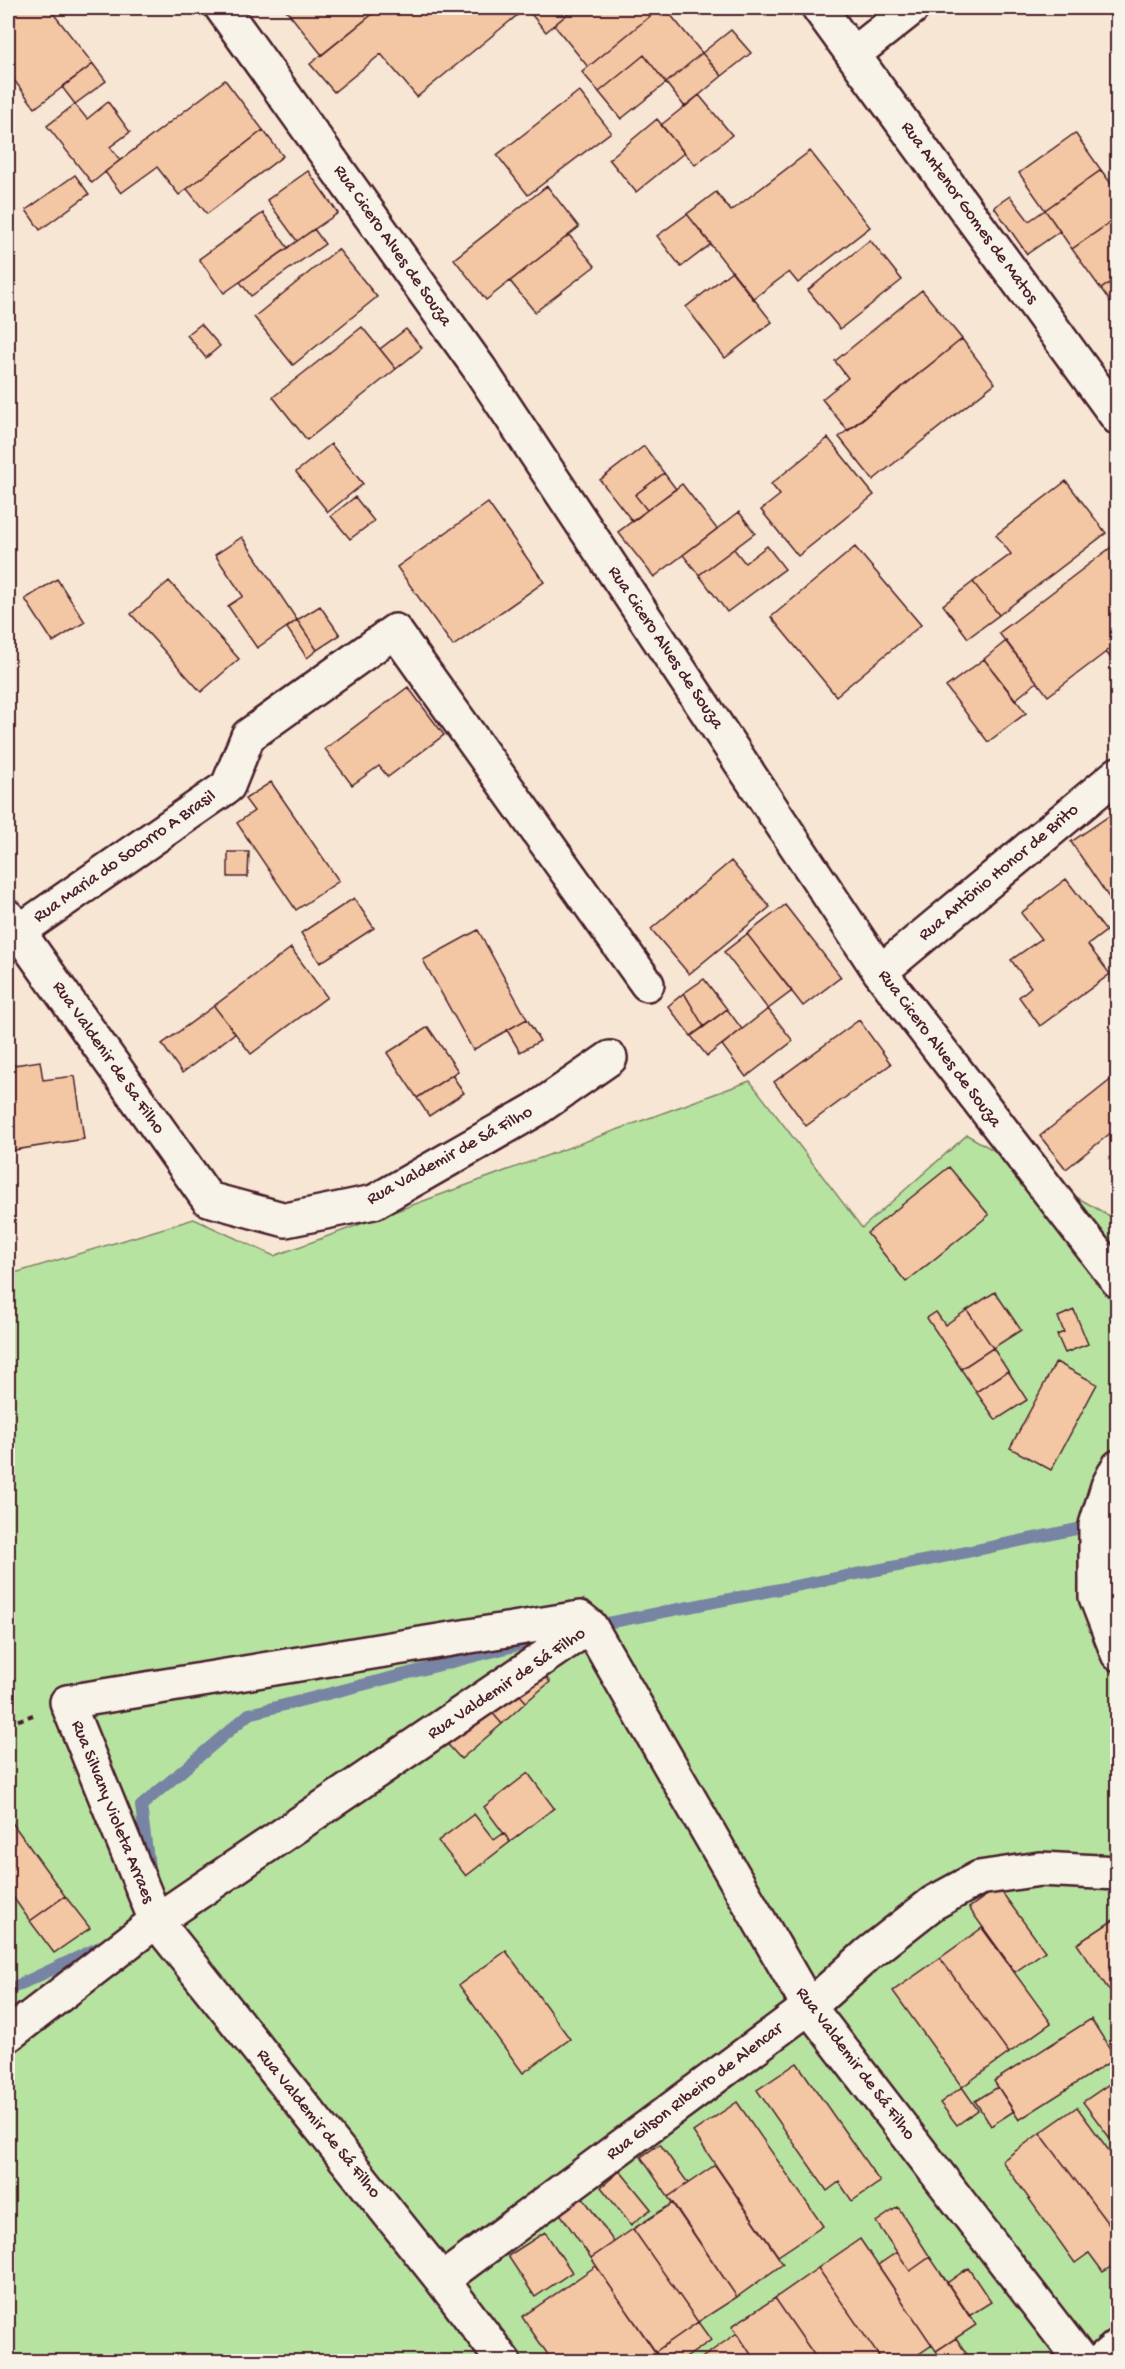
<svg xmlns="http://www.w3.org/2000/svg" width="1125" height="2369" viewBox="0 0 1125 2369" font-family="'Gochi Hand',sans-serif">
  <rect width="100%" height="100%" fill="#f6e6d3"/>
  <filter id="ink" filterUnits="userSpaceOnUse"><feTurbulence type="fractalNoise" baseFrequency=".0167" numOctaves="2"/><feDisplacementMap in="SourceGraphic" scale="12" xChannelSelector="R" yChannelSelector="G"/><feConvolveMatrix kernelMatrix="1 2 1 2 8 2 1 2 1" color-interpolation-filters="sRGB"/></filter>
  <g filter="url(#ink)">
    <path fill="#b7e3a1" stroke="#808166" stroke-width="1.5" d="M750,1081L862,1228L967,1135L1117,1220V2361L8,2362V1275L194,1219L274,1256Z"/>
    <g fill="none" stroke-linecap="round" stroke-linejoin="round">
      <path stroke="#7884a3" stroke-width="12" d="M592,1626L933,1559L1096,1525L1118,1517
        M150,1874L141,1806L249,1714L534,1641
        M8,1990L102,1946"/>
    </g>
    <path fill="#f3c7a3" stroke="#4a1f2b" stroke-width="1.5" d="M8,8H49L93,64L35,108L8,72Z
      M289,8H380L322,55L286,10Z
      M380,8H526L417,97L381,54L334,92L310,64Z
      M526,8H567L570,12L546,32Z
      M575,8H660L588,67L554,25Z
      M660,8H665L702,53L666,83L644,55L599,92L582,72Z
      M731,30L751,53L722,76L702,53Z
      M702,53L722,76L685,107L666,83Z
      M644,55L666,83L621,119L599,92Z
      M93,64L106,81L75,104L62,87Z
      M225,80L263,130L179,195L157,167L121,193L105,172Z
      M579,91L611,132L528,195L497,155Z
      M699,95L732,135L695,165L661,125Z
      M108,102L130,132L110,147L120,160L92,183L47,126L75,104L87,119Z
      M657,119L684,153L636,192L609,159Z
      M263,130L283,156L207,214L187,189Z
      M1075,133L1101,170L1045,210L1019,173Z
      M810,151L870,227L798,283L789,272L753,299L687,214L716,192L731,211Z
      M1101,170L1118,193V217L1072,249L1045,210Z
      M308,171L338,213L297,241L267,200Z
      M75,175L89,194L40,230L26,210Z
      M547,186L579,227L486,300L454,259Z
      M1010,196L1029,221L1045,210L1060,231L1027,254L994,207Z
      M263,213L288,248L224,293L199,259Z
      M687,214L711,244L681,267L657,236Z
      M1118,217V277L1101,289L1072,249Z
      M314,229L325,244L251,296L240,282Z
      M569,235L595,266L535,312L510,281Z
      M870,240L902,280L840,329L808,290Z
      M338,249L377,297L293,365L254,317Z
      M732,271L772,322L725,358L686,307Z
      M1118,277V312L1101,289Z
      M922,290L962,339L848,431L822,399L848,378L835,361Z
      M201,324L220,346L206,358L187,335Z
      M362,327L396,369L307,440L273,397Z
      M406,329L422,348L396,369L380,349Z
      M962,339L995,383L873,480L839,437Z
      M828,438L874,495L798,556L761,510L780,495L771,484Z
      M331,444L363,484L328,512L296,472Z
      M644,446L664,473L635,495L647,510L633,522L600,480Z
      M664,473L676,489L647,510L635,495Z
      M1066,481L1106,533L999,615L973,582L1011,554L996,535Z
      M682,484L717,529L654,577L618,532Z
      M355,497L374,521L350,539L331,516Z
      M488,503L544,582L453,646L397,567Z
      M739,512L755,533L699,575L683,555Z
      M242,537L297,620L257,648L228,606L243,596L215,555Z
      M1118,542V643L1048,696L999,633Z
      M767,546L785,569L727,612L699,575L734,549L745,563Z
      M855,547L921,625L836,696L771,617Z
      M57,579L85,622L53,642L25,599Z
      M169,581L239,659L201,692L131,614Z
      M973,582L999,615L968,638L943,605Z
      M8,597L14,606L8,611Z
      M320,606L340,635L317,650L297,620Z
      M297,620L317,650L307,658L287,628Z
      M1006,641L1037,682L1015,700L984,659Z
      M1118,643V668L1106,652Z
      M984,659L1026,713L988,742L946,687Z
      M408,687L444,735L388,777L379,766L352,785L325,749Z
      M271,782L339,881L296,910L237,823L254,811L245,799Z
      M1115,812L1118,815V903L1114,905L1071,842Z
      M228,852H249L248,877H228Z
      M731,861L770,907L689,974L651,929Z
      M1066,879L1106,931L1088,945L1110,974L1040,1026L1019,997L1031,987L1011,960L1041,939L1021,913Z
      M354,898L374,928L320,963L301,933Z
      M785,905L841,977L803,1006L747,934Z
      M478,930L527,1019L473,1050L423,960Z
      M747,934L792,991L768,1009L724,952Z
      M291,948L327,997L251,1054L214,1006Z
      M704,979L727,1009L704,1027L684,993Z
      M684,993L704,1027L691,1036L668,1006Z
      M214,1006L235,1033L182,1073L162,1044Z
      M727,1009L742,1029L707,1056L691,1036Z
      M768,1009L793,1041L746,1077L722,1045Z
      M527,1019L540,1041L520,1052L507,1030Z
      M859,1020L891,1064L806,1126L774,1082Z
      M428,1027L458,1071L417,1098L387,1053Z
      M40,1061L43,1080L75,1076L84,1139L8,1151V1066Z
      M1118,1074V1127L1066,1169L1040,1136Z
      M452,1075L464,1093L429,1116L417,1098Z
      M949,1167L989,1215L906,1282L867,1233Z
      M995,1292L1021,1330L993,1348L967,1310Z
      M967,1310L993,1348L961,1369L927,1318L936,1312L945,1325Z
      M1074,1310L1088,1344L1065,1353L1057,1335L1064,1332L1058,1317Z
      M993,1348L1008,1371L976,1392L961,1369Z
      M1056,1362L1097,1384L1051,1470L1010,1448Z
      M1008,1371L1027,1400L996,1420L976,1392Z
      M531,1660L550,1682L526,1702L507,1680Z
      M507,1680L526,1702L502,1724L483,1702Z
      M483,1702L502,1724L461,1759L441,1737Z
      M528,1773L554,1808L510,1842L484,1807Z
      M474,1814L494,1840L504,1833L510,1842L466,1876L438,1841Z
      M8,1817L65,1896L30,1921L8,1890Z
      M998,1887L1045,1951L1015,1972L969,1908Z
      M65,1896L90,1928L54,1953L30,1921Z
      M1118,1917V2003L1077,1944Z
      M982,1928L1051,2023L1009,2053L940,1958Z
      M506,1951L570,2039L523,2073L459,1985Z
      M940,1958L1009,2053L962,2087L893,1991Z
      M1091,2019L1116,2058L1019,2120L994,2081Z
      M797,2063L880,2182L852,2201L839,2182L827,2191L757,2090Z
      M1118,2078V2149L1083,2102Z
      M962,2087L978,2110L957,2125L940,2103Z
      M998,2087L1014,2111L991,2126L975,2101Z
      M737,2102L823,2226L778,2256L693,2132Z
      M1077,2107L1118,2163V2231L1115,2233L1040,2133Z
      M1040,2133L1118,2237V2262L1103,2272L1089,2253L1075,2263L1002,2161Z
      M660,2144L688,2183L668,2197L641,2157Z
      M715,2165L783,2264L737,2297L668,2197Z
      M620,2171L651,2209L631,2225L601,2187Z
      M582,2196L614,2242L591,2258L559,2212Z
      M673,2203L737,2297L698,2322L633,2229Z
      M898,2207L930,2257L910,2271L876,2222Z
      M633,2229L698,2322L655,2352L591,2258Z
      M545,2232L572,2272L535,2297L508,2256Z
      M860,2239L932,2345L907,2362H883L818,2268Z
      M897,2252L910,2271L930,2257L976,2325L936,2351L878,2265Z
      M596,2266L660,2358L655,2362H553L522,2317Z
      M818,2268L883,2362H819L775,2298Z
      M968,2268L991,2302L969,2316L947,2283Z
      M775,2298L819,2362H756L732,2326Z
      M698,2322L711,2340L680,2362H662L655,2352Z
      M737,2333L756,2362H696Z
      M956,2338L972,2362H943L936,2351Z"/>
    <g fill="none" stroke-linecap="round" stroke-linejoin="round">
      <defs>
        <path id="street" d="M222,8L479,368L880,972L1118,1281
          M819,8L1118,418
          M854,54L912,8
          M8,917L208,1199L286,1220L374,1202L535,1110L610,1058
          M8,939L228,786L248,736L395,631L647,984
          M880,972L1118,774
          M1118,1467L1108,1486L1096,1525V1597L1118,1654
          M8,2035L156,1921L590,1626
          M442,2280L809,2007L868,1954L933,1903L979,1878L1040,1869L1118,1873
          M504,2362L442,2280L156,1921L67,1702L580,1618L590,1626L809,2007L1082,2362
          M1099,2362L1118,2346"/>
      </defs>
      <use href="#street" stroke="#4a1f2b" stroke-width="38"/>
      <path stroke="#4a1f2b" stroke-width="4" stroke-dasharray="6 4.5" stroke-linecap="butt" d="M8,1724L33,1715"/>
      <use href="#street" stroke="#f7f3e8" stroke-width="33"/>
    </g>
  </g>
  <g text-anchor="middle" dominant-baseline="central" stroke-width="4.5" stroke-linejoin="round" paint-order="stroke">
    <g font-size="18" fill="#4a1f2b" stroke="#f7f3e8">
      <text transform="translate(969 213) rotate(54)">Rua Antenor Gomes de Matos</text>
      <text transform="translate(392 246) rotate(55)">Rua Cicero Alves de Souza</text>
      <text transform="translate(665 648) rotate(56)">Rua Cicero Alves de Souza</text>
      <text transform="translate(125 857) rotate(-35)">Rua Maria do Socorro A Brasil</text>
      <text transform="translate(999 873) rotate(-40)">Rua Antônio Honor de Brito</text>
      <text transform="translate(939 1049) rotate(53)">Rua Cicero Alves de Souza</text>
      <text transform="translate(108 1058) rotate(55)">Rua Valdenir de Sa Filho</text>
      <text transform="translate(450 1156) rotate(-29)">Rua Valdemir de Sá Filho</text>
      <text transform="translate(507 1684) rotate(-34)">Rua Valdemir de Sá Filho</text>
      <text transform="translate(112 1812) rotate(68)">Rua Silvany Violeta Arraes</text>
      <text transform="translate(855 2064) rotate(53)">Rua Valdemir de Sá Filho</text>
      <text transform="translate(695 2092) rotate(-37)">Rua Gilson RIbeiro de Alencar</text>
      <text transform="translate(318 2124) rotate(51)">Rua Valdemir de Sá Filho</text>
    </g>
  </g>
  <rect width="1125" height="2369" fill="none" stroke="#f7f3e8" stroke-width="30"/>
  <rect x="15" y="15" width="1095" height="2339" fill="none" stroke="#4a1f2b" stroke-width="2" filter="url(#ink)"/>
</svg>
